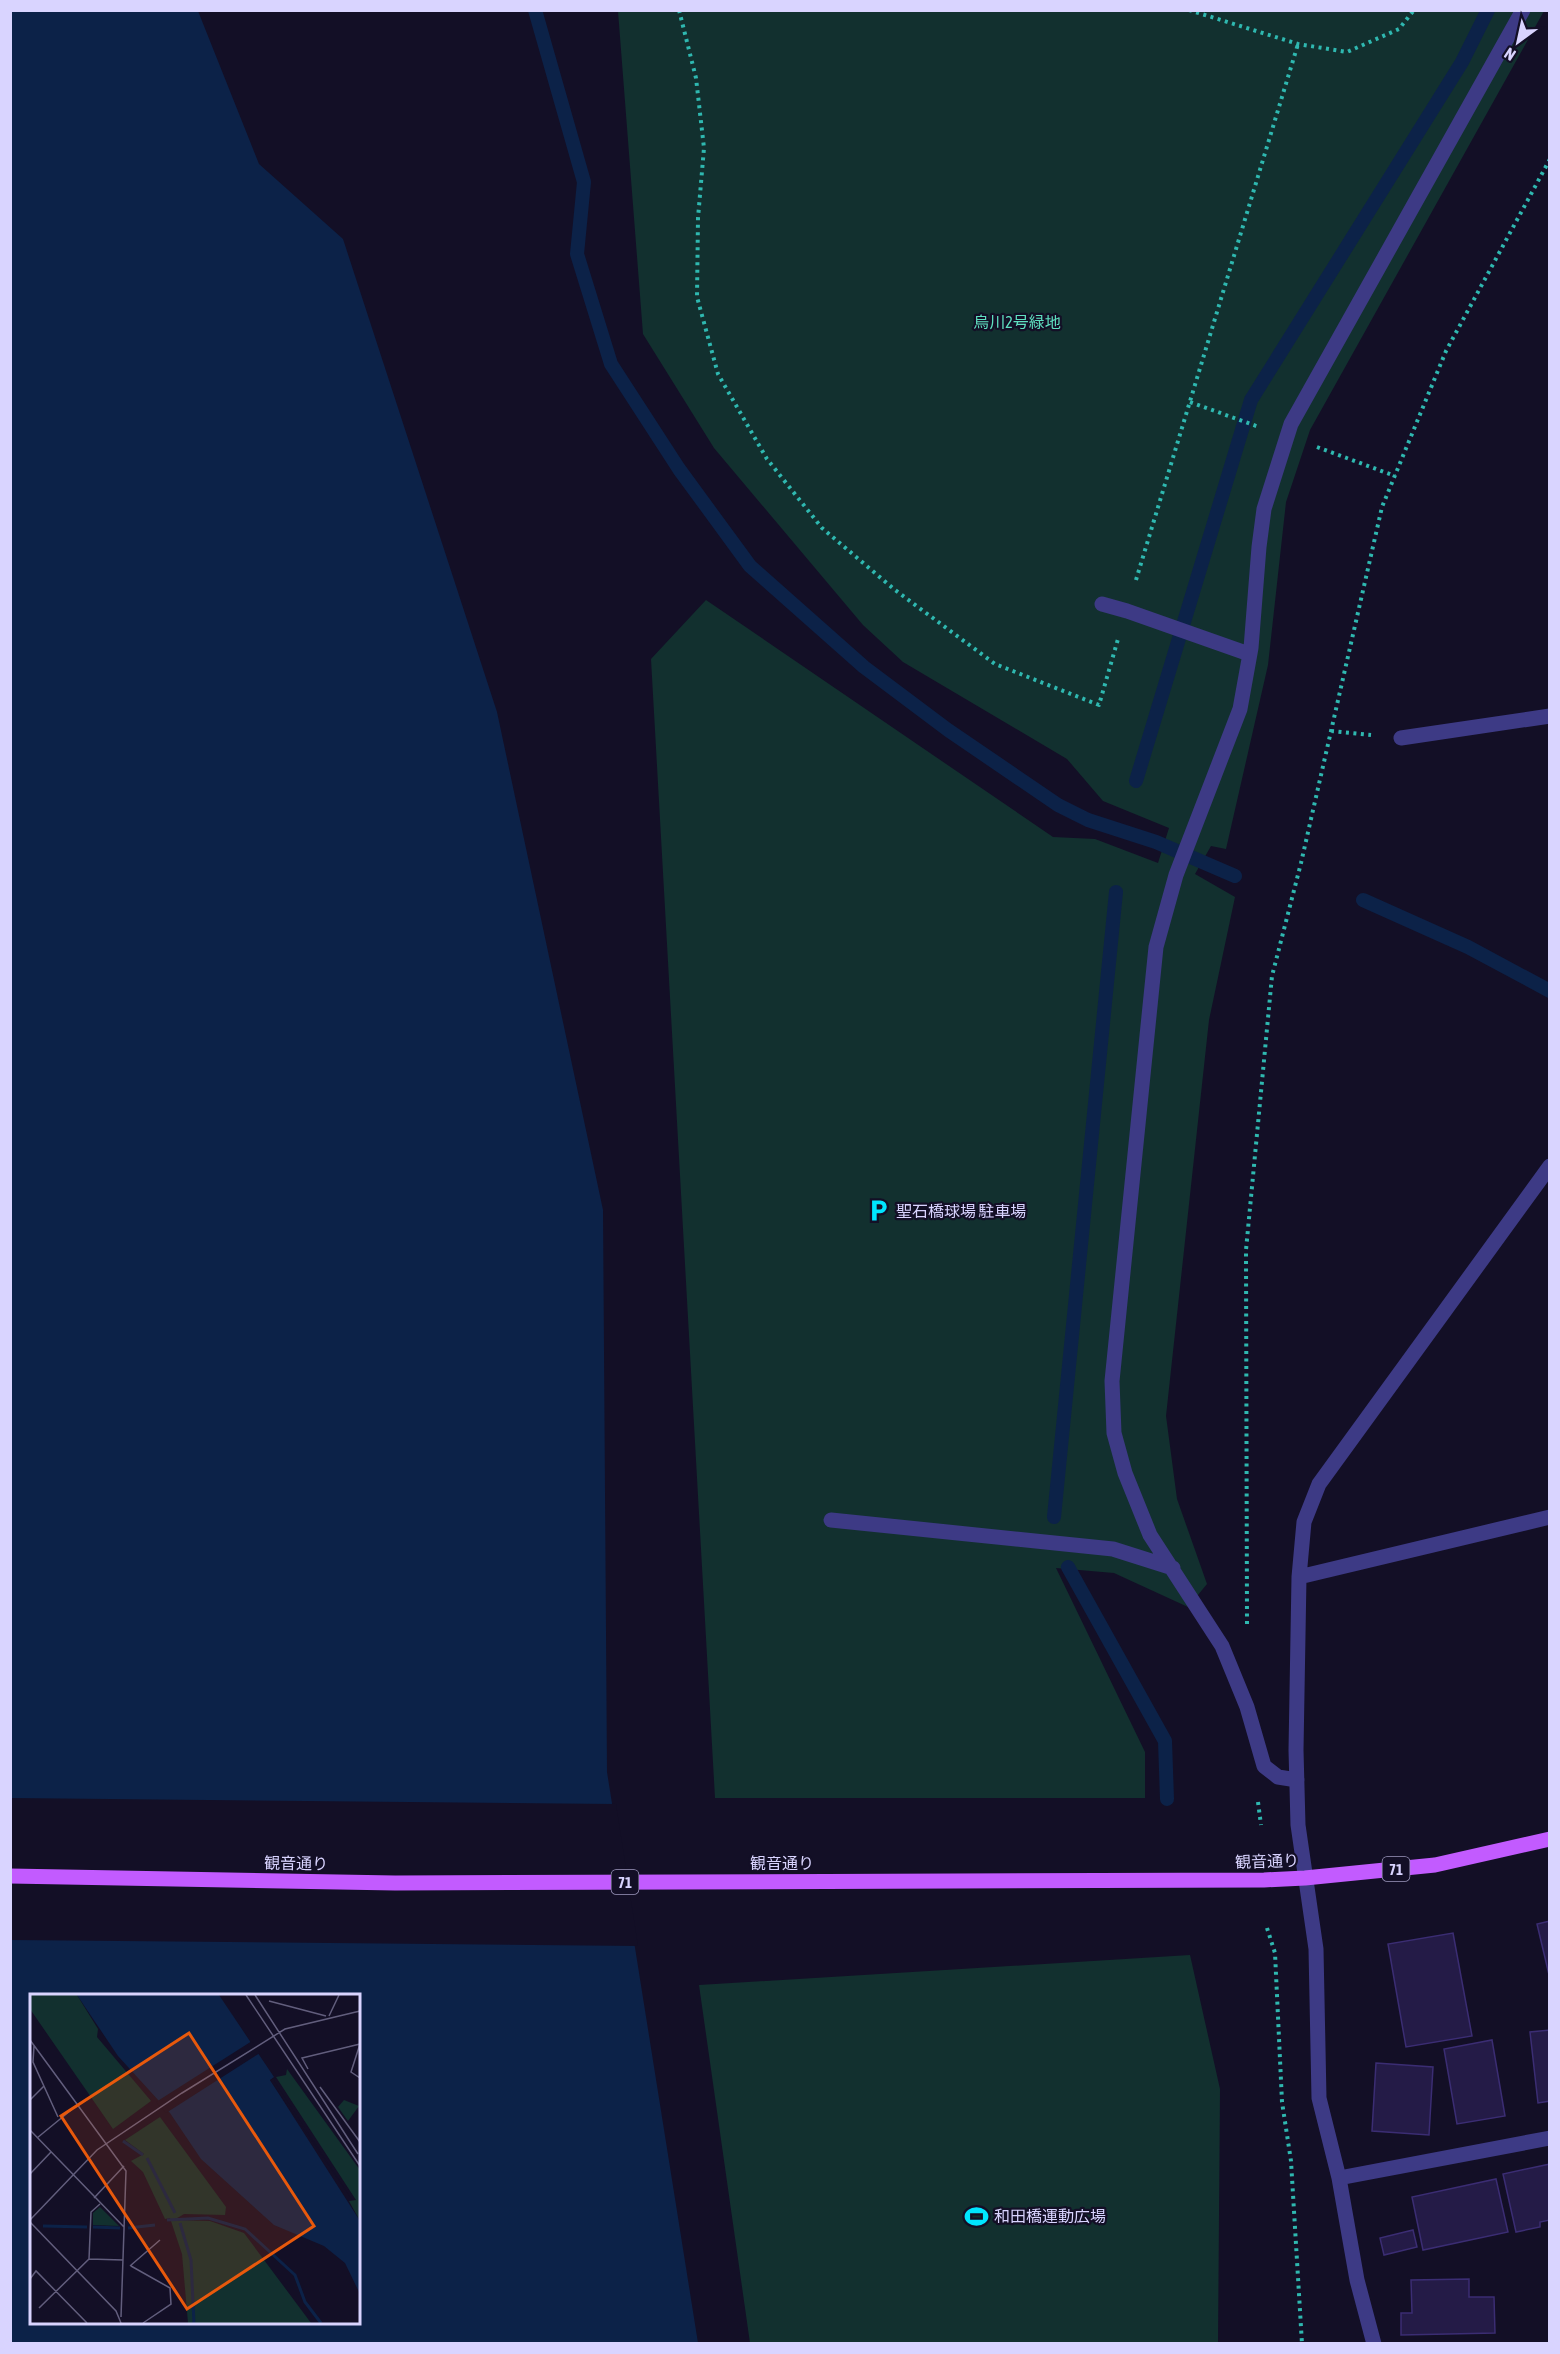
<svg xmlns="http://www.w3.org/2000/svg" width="1560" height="2354" viewBox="0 0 1560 2354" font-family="'Asap Condensed','Noto Sans JP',sans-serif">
  <rect width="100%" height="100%" fill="#130f26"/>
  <path fill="#12302f" d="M618,11H1544L1310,430L1286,502L1268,665L1226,849L1211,846L1195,874L1235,897L1209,1020L1166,1416L1177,1499L1207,1584L1188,1607L1114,1573L1056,1568L1145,1752V1798H715L651,659L706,600L1053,837L1095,839L1158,863L1169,828L1103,801L1067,759L903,662L863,625L714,448L643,334Z
    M1190,1955L1220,2089L1218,2343H750L699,1985Z"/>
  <path fill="#0c2248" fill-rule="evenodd" d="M11,11H198L259,164L343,239L497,712L603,1210L607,1772L698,2343L11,2344ZM32,1996H358V2322H32Z"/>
  <path fill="#130f26" d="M11,1798L616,1804L638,1946L11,1940Z"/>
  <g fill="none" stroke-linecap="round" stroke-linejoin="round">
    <path stroke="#0c2248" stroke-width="14" d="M535,10L584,182L577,254L611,364L679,469L750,566L864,667L948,730L1058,805L1088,820L1156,842L1235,876
      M1136,781L1251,400L1462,62L1488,10
      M1363,900L1468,947L1550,991
      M1054,1517L1116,892
      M1068,1567L1165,1741L1167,1799"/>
  </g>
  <path fill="#241b47" stroke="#3b2d73" stroke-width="1.5" d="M1550,1921V1979L1537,1924Z
    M1453,1933L1472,2036L1406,2047L1388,1944Z
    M1550,2030V2101L1538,2103L1530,2032Z
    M1492,2040L1505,2116L1457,2124L1444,2049Z
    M1376,2063L1433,2067L1429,2135L1372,2131Z
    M1550,2164V2220L1540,2222V2227L1516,2232L1503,2174Z
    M1496,2179L1508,2232L1423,2250L1412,2197Z
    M1413,2230L1417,2247L1384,2255L1380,2238Z
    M1469,2279V2297H1494L1495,2333L1401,2335V2313H1412L1411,2280Z"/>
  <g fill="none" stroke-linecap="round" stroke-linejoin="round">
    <path stroke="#2fb8b0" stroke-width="4" stroke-dasharray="3 4.5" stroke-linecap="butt" d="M679,10L696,78L704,148L698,218L697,297L718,374L767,459L822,528L895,590L995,664L1099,705L1118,639
      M1189,10L1298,44L1347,52L1399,29L1414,10
      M1190,402L1259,427
      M1317,447L1395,476
      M1136,580L1298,44
      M1331,731L1371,735
      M1247,1624L1246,1250L1272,976L1301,863L1382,507L1446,351L1550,159
      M1258,1802L1261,1825
      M1267,1928L1275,1953L1282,2102L1291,2161L1302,2344"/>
    <path stroke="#3d3a85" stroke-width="15" d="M1102,604L1127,611L1249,654
      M1401,738L1550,716
      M831,1520L1113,1549L1173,1568
      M1299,1577L1550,1517
      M1297,1780L1278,1777L1264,1766L1247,1707L1222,1646L1150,1535L1125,1473L1114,1433L1112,1381L1156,947L1176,875L1240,709L1251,648L1259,547L1264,509L1291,424L1523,10
      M1339,2178L1550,2138
      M1374,2344L1357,2280L1339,2178L1319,2098L1316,1949L1298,1825L1296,1750L1299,1577L1304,1522L1319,1484L1550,1166"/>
    <path stroke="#c25bff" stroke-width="15" d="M10,1876L395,1883L1264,1880L1305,1878L1435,1865L1550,1839"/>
  </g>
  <defs>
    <symbol id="parking-bare" viewBox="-9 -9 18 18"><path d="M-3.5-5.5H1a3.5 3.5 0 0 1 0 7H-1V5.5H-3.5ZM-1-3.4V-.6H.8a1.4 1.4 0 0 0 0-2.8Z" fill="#00e5ff" stroke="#130f26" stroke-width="2.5" paint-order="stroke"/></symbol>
    <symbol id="stadium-bare" viewBox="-9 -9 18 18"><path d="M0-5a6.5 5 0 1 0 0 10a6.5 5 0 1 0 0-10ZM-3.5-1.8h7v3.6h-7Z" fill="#00e5ff" stroke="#130f26" stroke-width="2.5" paint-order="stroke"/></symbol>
  </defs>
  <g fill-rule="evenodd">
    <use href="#parking-bare" x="862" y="1194" width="33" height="33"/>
    <use href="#stadium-bare" x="960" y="2200" width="33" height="33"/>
  </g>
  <g text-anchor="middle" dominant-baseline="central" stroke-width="4.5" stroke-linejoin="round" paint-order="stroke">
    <g fill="#130f26" stroke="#9e99be" stroke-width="1.5">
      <rect x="1382.5" y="1857" width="27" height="24" rx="4.5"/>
      <rect x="611.5" y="1870" width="27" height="24" rx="4.5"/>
    </g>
    <g font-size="15" font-weight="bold" fill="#d9d4ff">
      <text x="1396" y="1869">71</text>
      <text x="625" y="1882">71</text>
    </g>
    <g font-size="16" fill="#5fe0c0" stroke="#130f26">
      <text x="1017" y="322">烏川2号緑地</text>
    </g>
    <g font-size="16" fill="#d9d4ff" stroke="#130f26" text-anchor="start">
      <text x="896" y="1211">聖石橋球場 駐車場</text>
      <text x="994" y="2216">和田橋運動広場</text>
    </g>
    <g font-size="16" fill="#d9d4ff" stroke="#130f26">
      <text transform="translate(1267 1861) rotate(-2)">観音通り</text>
      <text transform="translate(296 1863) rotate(1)">観音通り</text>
      <text x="782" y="1863">観音通り</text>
    </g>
  </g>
  <g transform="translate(30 1994)">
    <rect width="330" height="330" fill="#130f26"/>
    <path d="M0,1H47L68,35L67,43L121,107L83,135L0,15ZM257,75L330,176V227L319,207L326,206L246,83L256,81ZM314,106L329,112L318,127L308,113ZM130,123L196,213L195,221L154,220L144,226L180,227L214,239L281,329H158L152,260L140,224L135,225L113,178L101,167L114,160L95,146ZM70,213L89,232L63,231V219Z" fill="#12302f"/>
    <path d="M47,1H189L244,83L240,86L330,227V300L315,269L294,252L244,231L171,165L140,119L88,62Z" fill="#0c2248"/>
    <path d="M222,47L230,59L136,119L126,108ZM246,83L244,87L323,207L240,86Z" fill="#130f26"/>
    <path fill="none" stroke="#0c2248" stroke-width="3" d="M93,147L113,161M117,164L145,219M137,226L178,224L215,235L265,281L275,308L291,329M150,229L161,266L164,329M13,232L57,233M63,233L90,234M98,234L125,231"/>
    <path fill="none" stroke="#625e7d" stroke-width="1.5" d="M216,1L330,172M225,1L328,160M239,7L296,22M299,22L309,1M0,46L96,177L91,323M330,50L321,78L330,84M4,52L3,68L28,123M278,75L272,64L330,50M290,93L330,148M0,106L14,92M0,136L94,233M7,144L46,112M0,180L21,158M64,204L94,172M0,226L67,156L152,99L255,35L330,17M0,228L86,317L91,329M59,265L61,218L70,210M100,272L130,246M101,272L140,294L141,310L113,329M0,285L6,277L57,329M9,314L59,265L93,266"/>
    <path fill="#e8590c" fill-opacity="0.15" stroke="#e8590c" stroke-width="3" d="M159,39L284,232L157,315L31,122Z"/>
    <rect width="330" height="330" fill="none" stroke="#d9d4ff" stroke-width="3"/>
  </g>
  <rect width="1560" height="2354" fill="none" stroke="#d9d4ff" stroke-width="24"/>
  <g transform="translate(1518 42) rotate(213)" stroke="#130f26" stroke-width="4.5" paint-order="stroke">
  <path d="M0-4.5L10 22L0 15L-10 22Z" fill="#d9d4ff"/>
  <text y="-9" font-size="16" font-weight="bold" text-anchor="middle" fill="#d9d4ff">N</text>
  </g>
</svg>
